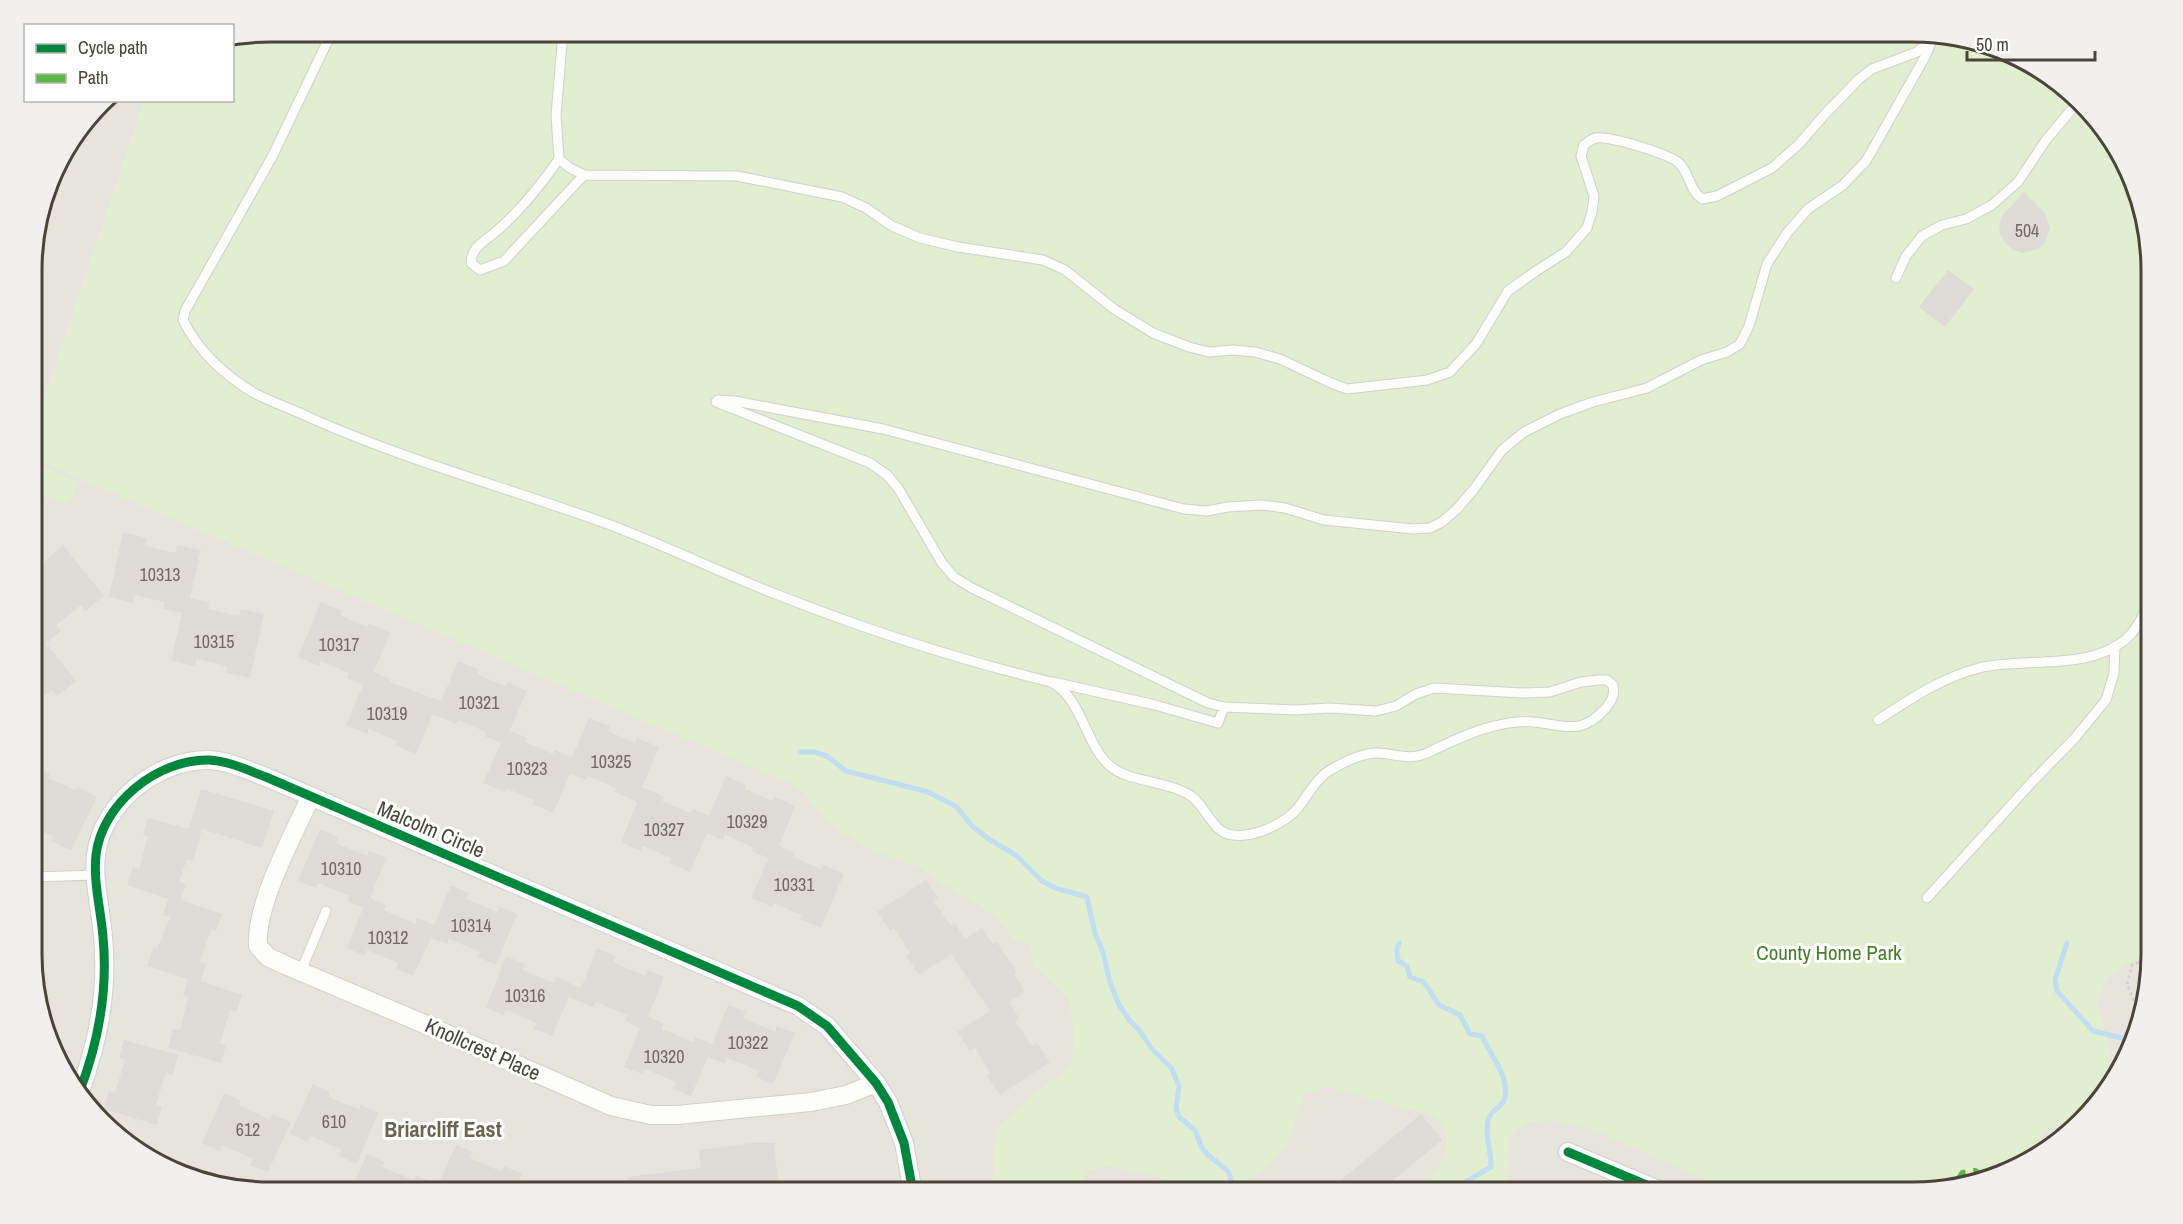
<svg xmlns="http://www.w3.org/2000/svg" width="2183" height="1224" viewBox="0 0 2183 1224" font-family="'Archivo Narrow',sans-serif">
  <rect width="100%" height="100%" fill="#f4f2ee"/>
  <path fill="#e7e4dc" d="M105,101H144L34,431V239L56,164Z
    M34,459L1175,948L1746,1192H270L209,1184L151,1161L72,1087L34,985Z
    M2151,730V969L2120,1073L2082,1122L2033,1160L2013,1166Z"/>
  <path fill="#e1eecf" d="M270,32H1913L1975,40L2032,63L2111,138L2139,194L2151,254V954L2124,966L2105,980L2097,1002L2109,1050L2111,1073L2106,1091L2100,1099L2048,1131L2030,1146L2024,1163L1928,1192H1743L1700,1177L1593,1130L1551,1120L1528,1123L1508,1136C1509,1155 1510,1174 1502,1192H1420C1431,1180 1450,1152 1446,1135C1444,1129 1440,1123 1438,1117L1326,1087L1303,1096L1288,1142L1273,1162L1253,1177L1228,1189L1204,1188L1109,1166L1086,1171L1082,1192H980L995,1175L994,1151L997,1128L1033,1094L1070,1067L1074,1044L1073,1022L1068,998L1034,966L1029,944L1012,938L998,919L978,904L937,881L919,867L875,852L834,827L817,811L804,792L796,786L34,459V431L144,101L232,100L233,39Z
    M34,462L77,481L72,498L66,503L47,497L34,505Z"/>
  <g fill="none" stroke-linecap="round" stroke-linejoin="round">
    <path stroke="#c0ddf1" stroke-width="5" d="M801,752H814L827,756L846,771L928,792L957,807L971,825L990,840L1016,855L1042,881L1055,888L1087,897L1095,933L1103,953L1110,982L1119,1005L1130,1021L1140,1031L1151,1048L1172,1069L1179,1086L1176,1108L1179,1117L1195,1130L1202,1148L1208,1155L1228,1171L1233,1186L1245,1192
      M1399,943L1397,950L1398,961L1407,966L1410,977L1424,982L1439,1005L1460,1015L1470,1034L1482,1036C1489,1053 1514,1082 1503,1102C1499,1108 1490,1112 1488,1120C1484,1136 1492,1152 1491,1167L1462,1184L1456,1192
      M2067,943L2055,980L2057,991L2093,1031L2130,1040"/>
  </g>
  <path fill="#dedbd6" d="M2024,192L2045,213L2050,228L2045,243L2038,249L2023,253L2013,250L2005,243L2000,233L1999,224L2002,216Z
    M1948,270L1974,289L1945,327L1919,307Z
    M123,532L147,538L145,546L176,553L177,545L201,550L190,598L209,602L208,609L239,616L241,609L264,614L250,678L226,673L227,666L197,659L195,666L171,661L182,613L163,609L165,602L134,595L133,603L109,597Z
    M63,545L104,596L85,611L81,605L56,625L61,631L46,643L76,681L57,696L52,690L33,705V572Z
    M321,602L342,611L340,615L367,627L369,623L390,633L374,672L390,679L389,682L441,701L458,661L479,670L477,674L505,686L507,682L527,691L510,730L527,738L525,742L553,754L555,750L572,757L589,718L610,726L608,731L635,743L637,738L659,747L642,787L664,797L662,801L691,813L692,809L709,816L726,776L746,785L745,789L773,801L774,797L795,806L779,846L795,853L793,857L821,869L823,865L844,874L821,928L800,919L802,915L774,903L772,907L751,898L768,858L751,851L753,847L725,835L723,840L707,833L690,872L669,863L671,858L643,846L641,851L621,842L637,802L615,792L616,788L588,776L586,780L570,774L553,813L532,804L534,800L506,788L504,792L483,783L501,743L484,736L486,732L458,720L456,724L433,714L416,754L395,745L397,741L369,729L367,734L346,725L363,685L347,678L349,673L321,661L319,666L298,657Z
    M33,766L50,774L47,778L75,790L77,787L97,797L71,850L51,841L53,836L33,827Z
    M201,789L274,811L262,848L202,829L193,861L187,859L179,882L186,884L181,900L222,914L216,931L211,930L200,962L206,964L201,981L242,995L236,1012L230,1010L220,1043L226,1045L221,1063L168,1048L173,1029L180,1030L188,997L183,996L188,979L147,966L153,948L157,949L170,917L163,915L168,899L127,885L133,867L139,869L148,836L143,835L148,818L189,829Z
    M320,829L338,837L336,843L367,856L369,851L386,858L370,898L386,905L384,910L415,924L417,918L434,925L451,885L469,893L466,899L497,912L500,907L517,914L496,965L477,957L480,952L449,939L447,944L431,938L413,976L396,969L398,963L367,950L364,956L347,948L363,908L347,901L350,896L319,883L316,888L298,881Z
    M926,880L938,898L934,901L951,926L955,923L965,939L982,928L993,944L997,942L1017,972L1014,974L1025,992L1009,1002L1019,1018L1015,1021L1032,1046L1037,1043L1050,1062L1000,1095L987,1076L991,1074L975,1048L970,1051L957,1032L990,1011L951,954L919,975L906,956L910,953L894,928L890,931L877,912Z
    M597,948L615,956L613,962L645,976L647,970L664,977L648,1017L664,1023L662,1029L693,1042L695,1037L712,1044L728,1005L746,1012L743,1018L775,1032L777,1026L795,1033L773,1084L756,1077L759,1071L727,1058L725,1064L708,1057L691,1096L673,1089L676,1082L645,1069L642,1074L624,1067L640,1028L625,1021L627,1015L596,1002L593,1007L569,997L552,1036L534,1029L537,1023L506,1010L503,1015L486,1008L506,956L525,964L522,970L554,983L556,977L581,988Z
    M124,1040L178,1055L173,1075L166,1072L156,1105L162,1107L157,1125L104,1109L109,1091L115,1092L125,1060L119,1057Z
    M313,1084L330,1092L328,1097L359,1109L361,1105L378,1113L357,1164L339,1156L342,1150L311,1136L308,1142L290,1134Z
    M224,1093L241,1100L239,1105L270,1120L272,1114L291,1122L268,1172L250,1165L253,1159L222,1145L220,1151L202,1143Z
    M1421,1114L1442,1140L1379,1192H1326Z
    M752,1143H774L778,1181L705,1188V1192H629L627,1177L701,1168L699,1150Z
    M456,1145L473,1152L470,1158L502,1172L504,1166L522,1174L514,1192H350L367,1154L385,1162L382,1167L414,1180L416,1175L438,1185Z"/>
  <g fill="none" stroke-linecap="round" stroke-linejoin="round">
    <defs>
      <path id="lane" d="M332,32L272,157L185,311L183,320C198,351 226,377 256,394C274,403 294,410 313,419C408,461 508,488 605,523C662,544 717,571 773,593C864,629 956,659 1051,682C1056,685 1061,688 1065,693C1083,711 1089,748 1110,766C1128,782 1169,781 1191,796C1206,806 1212,833 1233,835C1254,838 1284,824 1298,808C1310,793 1316,777 1334,768C1346,761 1363,753 1377,753C1391,753 1403,759 1417,756C1426,755 1434,749 1442,746C1454,740 1467,735 1480,730C1495,725 1518,720 1534,722C1564,725 1581,736 1605,709C1612,701 1615,695 1613,685L1607,680H1598L1581,682L1550,692L1522,693L1434,688L1416,694L1396,706L1376,711L1330,708L1294,710L1224,707L1208,703L972,588L954,577L942,563L898,488L887,475L870,463L716,402L718,400L735,401L883,429L1184,509L1206,511L1228,507L1262,505L1285,508L1324,520L1413,529L1430,528L1442,522L1458,508L1474,489L1502,450L1524,432L1560,414L1593,402L1647,388L1701,360L1727,352L1740,344L1749,326L1767,264L1787,233L1808,209L1843,185L1866,161L1925,57L1933,38
        M563,32L556,115L559,159L570,168L584,175L737,176L842,197L866,208L892,226L920,238L958,247L1043,260L1065,270L1114,309L1153,333L1189,347L1209,352L1233,350L1255,352L1280,359L1331,383L1347,389L1427,380L1450,372L1476,344L1508,291L1536,271L1566,252L1587,228L1592,212L1594,196L1581,156L1584,145C1587,143 1591,139 1596,138C1609,136 1671,154 1680,164C1690,175 1689,189 1702,199L1717,196L1772,168L1799,144L1826,113L1859,79L1872,69L1917,52L1932,39
        M559,159C540,186 519,213 493,234C483,242 471,248 471,263L480,270L504,261L584,175
        M1896,278L1906,256L1922,236L1942,225L1966,219L1992,205L2018,182L2046,140L2073,108L2077,106
        M1053,682L1155,705L1218,723L1224,707
        M1878,720C1910,699 1941,678 1979,668C2025,657 2087,671 2125,640C2138,629 2145,612 2151,597
        M34,877L95,875
        M1927,898L2032,782L2074,739L2106,700L2114,673L2115,646
        M301,971L326,911"/>
      <path id="street" d="M311,796C293,836 255,904 258,946L268,957L285,965L429,1026L611,1106L651,1115H677L811,1102L846,1095L876,1083
        M79,1093C98,1044 108,990 103,937C101,910 93,882 96,855C102,803 158,759 209,760C229,761 247,770 266,777L798,1006L827,1026L876,1083L888,1102L904,1143L913,1192
        M1568,1152L1663,1192"/>
    </defs>
    <use href="#lane" stroke="#d2d0cb" stroke-width="11"/>
    <use href="#street" stroke="#d2d0cb" stroke-width="20"/>
    <path stroke="#d3d2cc" stroke-width="3" stroke-dasharray="3 3" stroke-linecap="butt" d="M2138,1012L2127,984L2132,965L2151,957"/>
    <use href="#lane" stroke="#fdfdfc" stroke-width="9"/>
    <use href="#street" stroke="#fdfdfc" stroke-width="18"/>
    <path stroke="#58b947" stroke-width="8" stroke-dasharray="15 8" stroke-linecap="butt" d="M1933,38L1937,35
      M1956,1184L1963,1174L1975,1172L1981,1176"/>
    <defs>
      <path id="cycleway" d="M79,1093C98,1044 108,990 103,937C101,910 93,882 96,855C102,803 158,759 209,760C229,761 247,770 266,777L798,1006L827,1026L876,1083L888,1102L904,1143L913,1192
        M1568,1152L1663,1192"/>
    </defs>
    <use href="#cycleway" stroke="#fff" stroke-width="13"/>
    <use href="#cycleway" stroke="#00873e" stroke-width="9"/>
  </g>
  <g text-anchor="middle" dominant-baseline="central" stroke-width="6" stroke-linejoin="round" paint-order="stroke">
    <g font-size="18" fill="#706a61">
      <text x="2027" y="230">504</text>
      <text x="160" y="574">10313</text>
      <text x="214" y="641">10315</text>
      <text x="339" y="644">10317</text>
      <text x="479" y="702">10321</text>
      <text x="387" y="713">10319</text>
      <text x="611" y="761">10325</text>
      <text x="527" y="768">10323</text>
      <text x="747" y="821">10329</text>
      <text x="664" y="829">10327</text>
      <text x="341" y="868">10310</text>
      <text x="794" y="884">10331</text>
      <text x="471" y="925">10314</text>
      <text x="388" y="937">10312</text>
      <text x="525" y="995">10316</text>
      <text x="748" y="1042">10322</text>
      <text x="664" y="1056">10320</text>
      <text x="334" y="1121">610</text>
      <text x="248" y="1129">612</text>
    </g>
    <g font-size="21" fill="#4b4439" stroke="#fff">
      <text transform="translate(431 829) rotate(23)">Malcolm Circle</text>
      <text transform="translate(483 1049) rotate(24)">Knollcrest Place</text>
    </g>
    <g font-size="21" fill="#4a7f2a" stroke="#fff">
      <text x="1829" y="952">County Home Park</text>
    </g>
    <g font-size="22" font-weight="bold" fill="#6e6250" stroke="#fff">
      <text x="443" y="1129">Briarcliff East</text>
    </g>
  </g>
  <path d="M0 0H2183V1224H0ZM270 42H1913A228 228 0 0 1 2141 270V954A228 228 0 0 1 1913 1182H270A228 228 0 0 1 42 954V270A228 228 0 0 1 270 42Z" fill="#f1f0ef" fill-rule="evenodd"/>
  <path fill="none" stroke="#4b4439" stroke-width="3" d="M270 42H1913A228 228 0 0 1 2141 270V954A228 228 0 0 1 1913 1182H270A228 228 0 0 1 42 954V270A228 228 0 0 1 270 42Z"/>
  <rect x="24" y="24" width="210" height="78" fill="#ffffff" stroke="#b7b4b0" stroke-width="1.5"/>
  <rect x="36" y="44" width="30" height="9" fill="#00873e" stroke="#b7b4b0" stroke-width="1.5"/>
  <text x="78" y="54" font-size="18" fill="#4b4439">Cycle path</text>
  <rect x="36" y="74" width="30" height="9" fill="#58b947" stroke="#b7b4b0" stroke-width="1.5"/>
  <text x="78" y="84" font-size="18" fill="#4b4439">Path</text>
  <path d="M1967 51v9h128v-9" fill="none" stroke="#4b4439" stroke-width="3"/>
  <text x="1976" y="51" font-size="18" fill="#4b4439" stroke="#ffffff" stroke-width="4.5" paint-order="stroke">50 m</text>
</svg>
